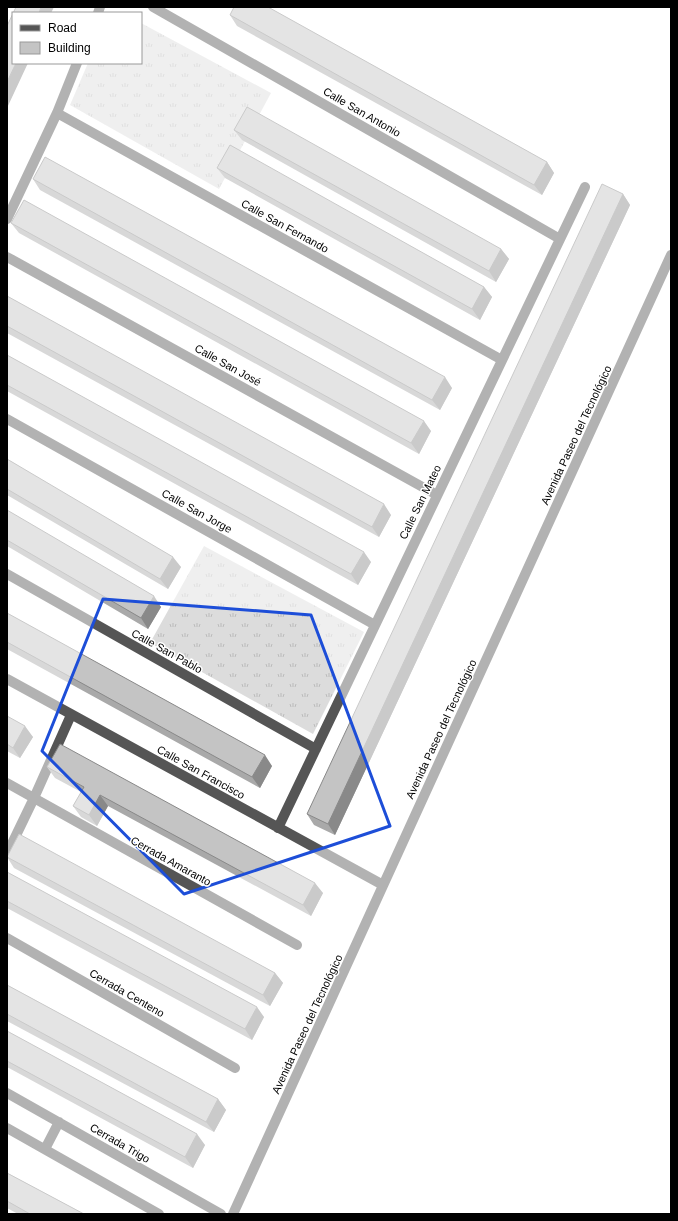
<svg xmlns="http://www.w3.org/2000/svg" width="678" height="1221" viewBox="0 0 678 1221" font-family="Arial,sans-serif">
  <defs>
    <pattern id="grass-tufts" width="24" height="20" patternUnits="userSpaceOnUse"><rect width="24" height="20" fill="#dcdcdc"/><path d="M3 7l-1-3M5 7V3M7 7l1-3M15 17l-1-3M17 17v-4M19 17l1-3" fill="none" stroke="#bbb"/></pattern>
  </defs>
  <rect width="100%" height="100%" fill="#fff"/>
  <path fill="url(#grass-tufts)" d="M141,23L271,93L219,189L70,105L88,63H141Z
    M204,546L364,632L313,734L150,643Z"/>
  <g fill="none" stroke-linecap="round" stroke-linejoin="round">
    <path stroke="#555" stroke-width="10" d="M153,7L560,239
      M98,13L100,7
      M57,113L502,360
      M7,219L57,113L77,63
      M7,257L437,495
      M7,419L375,625
      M7,574L316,749
      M7,679L383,885
      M7,783L297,945
      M278,828L585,187
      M7,854L34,798L71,715
      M7,938L235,1068
      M7,1093L221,1214
      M7,1128L159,1214
      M45,1149L59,1122
      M233,1214L671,255"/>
  </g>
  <path fill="#a9a9a9" d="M230,15L547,162L554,173L542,195L237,26Z
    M234,130L501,249L509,259L496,282L242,140Z
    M217,168L484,287L492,297L480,320L225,178Z
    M33,179L452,388L440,410L40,190Z
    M623,194L630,205L335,835L314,825L307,814Z
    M11,223L431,431L419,454L19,233Z
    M7,296L391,515L379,537L7,333Z
    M7,355L371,562L358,585L7,391Z
    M7,459L181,567L168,589L7,495Z
    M7,510L161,607L148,629L7,546Z
    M7,613L272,766L260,788L7,649Z
    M7,716L33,737L20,758L7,751Z
    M47,767L323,893L311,916L108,806L97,826L81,817L73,806L81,792L55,778Z
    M7,857L275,973L283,983L270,1006L14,868Z
    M7,872L264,1017L252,1040L7,908Z
    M7,985L218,1099L226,1110L214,1132L7,1021Z
    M7,1031L205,1145L193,1168L7,1067Z
    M7,1173L84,1214H18L7,1208Z"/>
  <path fill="#898989" d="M41,7H54L51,13H39Z
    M16,63H28L7,108V82Z
    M547,162L554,173L542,195L534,185Z
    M623,194L630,205L335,835L328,824Z
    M501,249L509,259L496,282L489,271Z
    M484,287L492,297L480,320L472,309Z
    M445,377L452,388L440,410L432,400Z
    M424,421L431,431L419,454L411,443Z
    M384,504L391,515L379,537L372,527Z
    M364,552L371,562L358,585L351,574Z
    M173,557L181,567L168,589L160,579Z
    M154,596L161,607L148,629L141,618Z
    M25,726L33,737L20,758L13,748Z
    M265,755L272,766L260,788L252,777Z
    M100,795L108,806L97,826L89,815Z
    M315,883L323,893L311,916L303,905Z
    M275,973L283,983L270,1006L263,995Z
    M257,1007L264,1017L252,1040L245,1029Z
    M218,1099L226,1110L214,1132L206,1122Z
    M197,1134L205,1145L193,1168L185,1157Z"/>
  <path fill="#c4c4c4" stroke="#898989" d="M16,7H41L39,13H13V63H16L7,82V26Z
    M234,7H268L547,162L534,185L230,15Z
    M247,107L501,249L489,271L234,130Z
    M230,145L484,287L472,309L217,168Z
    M45,157L445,377L432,400L33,179Z
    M602,184L623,194L328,824L307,814Z
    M24,200L424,421L411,443L11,223Z
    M7,296L384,504L372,527L7,326Z
    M7,355L364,552L351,574L7,385Z
    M7,459L173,557L160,579L7,489Z
    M7,510L154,596L141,618L7,540Z
    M7,613L265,755L252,777L7,642Z
    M7,716L25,726L13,748L7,744Z
    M60,744L315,883L303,905L100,795L89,815L73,806L84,787L47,767Z
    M19,834L275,973L263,995L7,857Z
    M7,872L257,1007L245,1029L7,901Z
    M7,985L218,1099L206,1122L7,1014Z
    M7,1031L197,1134L185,1157L7,1061Z
    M7,1173L84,1214H30L7,1201Z"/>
  <path d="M0 0H678V1221H0ZM103,599L311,615L390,826L184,894L42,751Z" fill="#fff" fill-opacity=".55" fill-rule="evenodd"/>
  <path fill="none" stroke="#1d4ed8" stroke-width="3" stroke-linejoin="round" d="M103,599L311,615L390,826L184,894L42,751Z"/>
  <g text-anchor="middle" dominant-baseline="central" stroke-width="3" stroke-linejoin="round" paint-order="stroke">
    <g font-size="11" fill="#000" stroke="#fff">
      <text transform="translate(362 112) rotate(30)">Calle San Antonio</text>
      <text transform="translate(285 226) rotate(29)">Calle San Fernando</text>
      <text transform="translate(228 365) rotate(29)">Calle San José</text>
      <text transform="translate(576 435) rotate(-65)">Avenida Paseo del Tecnológico</text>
      <text transform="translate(420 502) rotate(-64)">Calle San Mateo</text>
      <text transform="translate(197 511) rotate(29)">Calle San Jorge</text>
      <text transform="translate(167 651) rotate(29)">Calle San Pablo</text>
      <text transform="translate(441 729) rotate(-65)">Avenida Paseo del Tecnológico</text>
      <text transform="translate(201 772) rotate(29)">Calle San Francisco</text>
      <text transform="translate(171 861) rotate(29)">Cerrada Amaranto</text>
      <text transform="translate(127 993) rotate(30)">Cerrada Centeno</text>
      <text transform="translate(307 1024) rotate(-65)">Avenida Paseo del Tecnológico</text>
      <text transform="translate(120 1143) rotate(30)">Cerrada Trigo</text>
    </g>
  </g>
  <rect width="678" height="1221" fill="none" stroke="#000000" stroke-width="16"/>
  <rect x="12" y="12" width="130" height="52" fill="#ffffff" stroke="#999999"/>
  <rect x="20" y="25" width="20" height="6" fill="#555555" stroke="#999999"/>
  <text x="48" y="32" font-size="12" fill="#000000">Road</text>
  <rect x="20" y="42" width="20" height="12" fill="#c4c4c4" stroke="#999999"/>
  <text x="48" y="52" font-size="12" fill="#000000">Building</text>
</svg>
